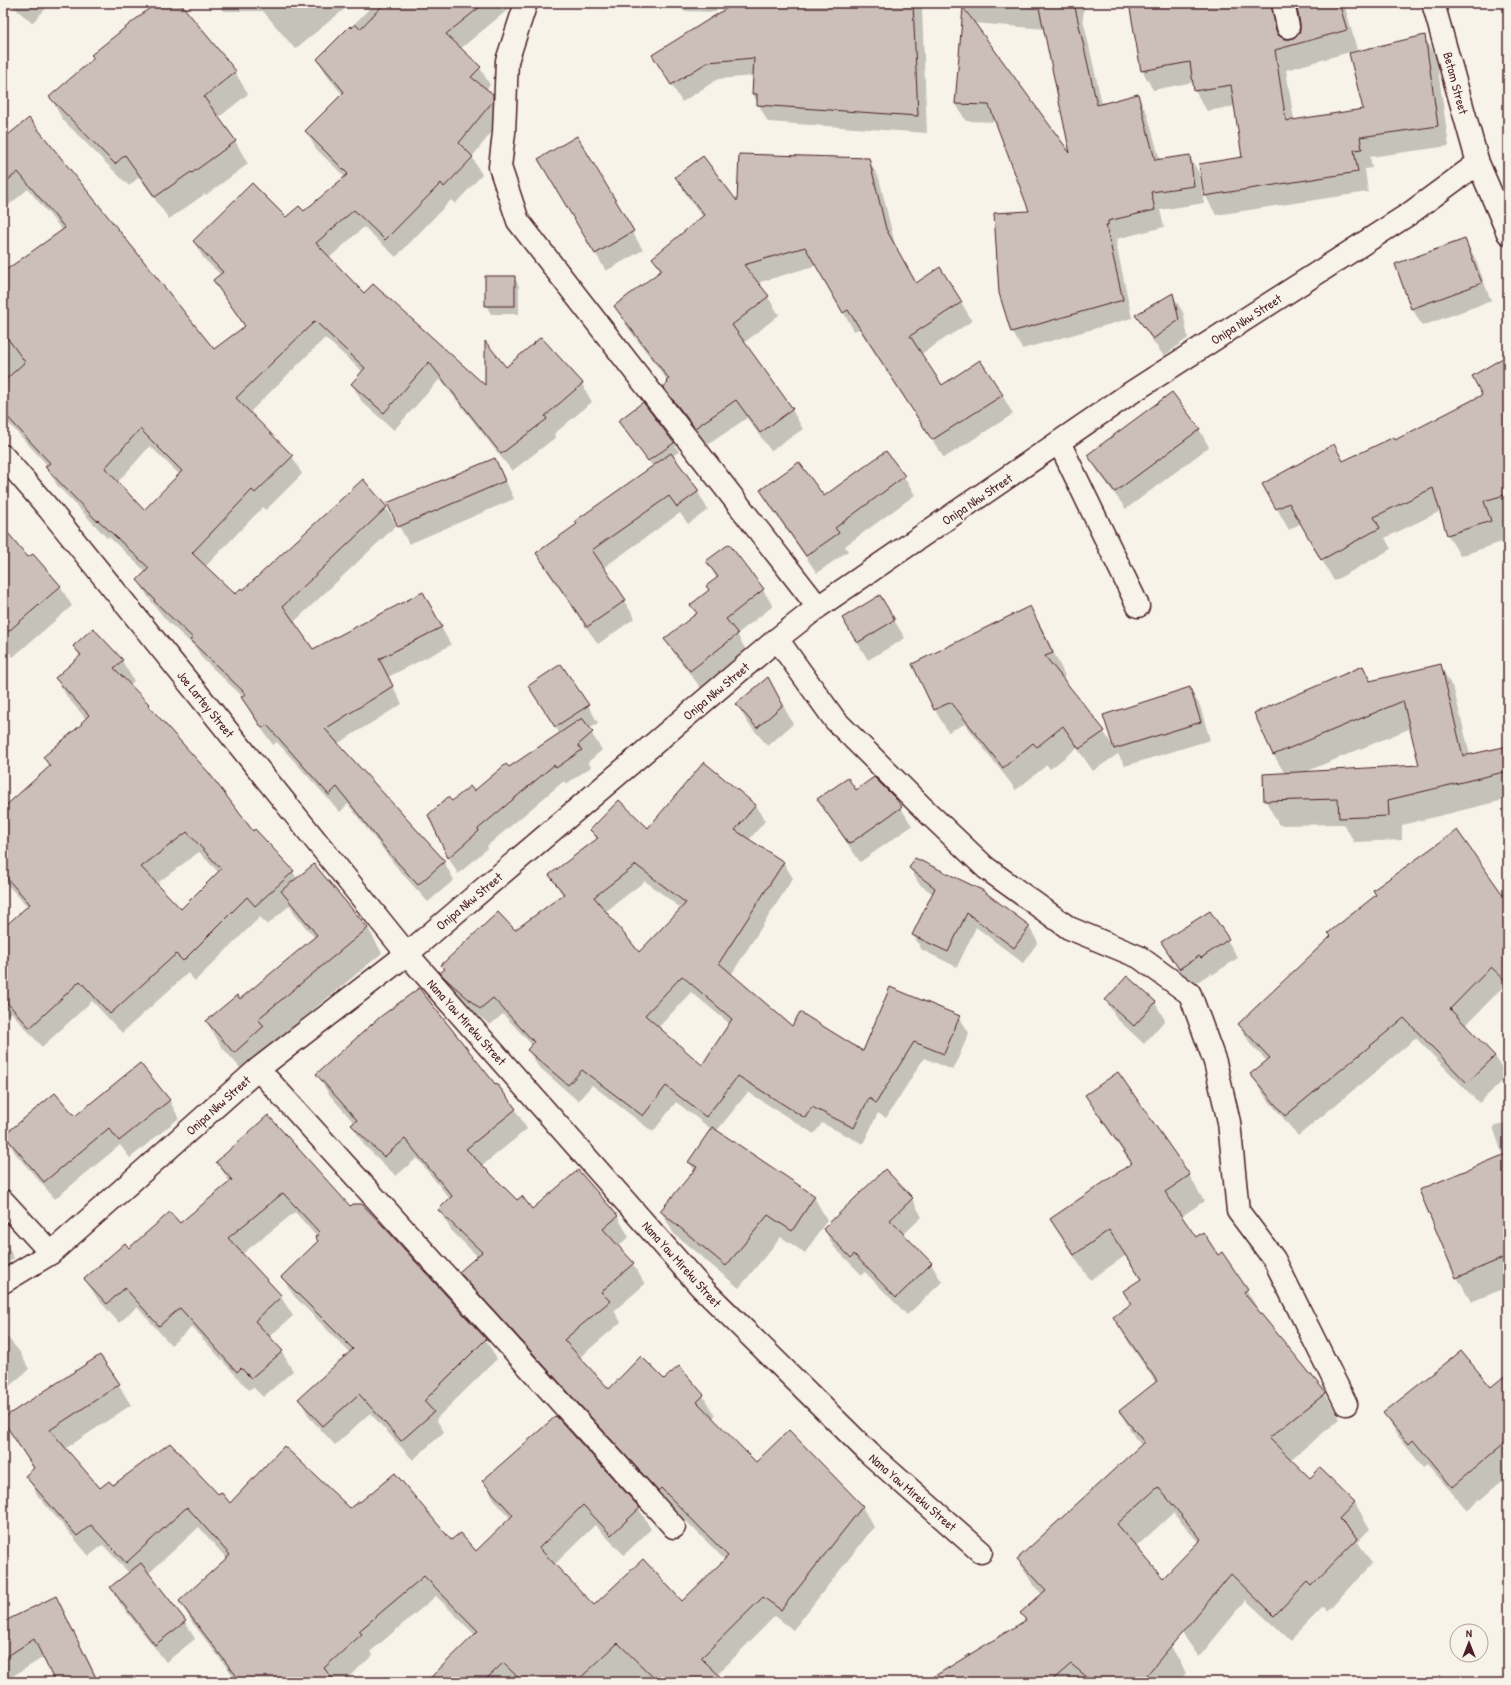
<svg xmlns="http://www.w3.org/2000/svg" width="1511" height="1685" viewBox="0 0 1511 1685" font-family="'Patrick Hand',sans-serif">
  <rect width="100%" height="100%" fill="#f7f3e8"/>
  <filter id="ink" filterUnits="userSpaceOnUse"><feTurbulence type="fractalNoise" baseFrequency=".025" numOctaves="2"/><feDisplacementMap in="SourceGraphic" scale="8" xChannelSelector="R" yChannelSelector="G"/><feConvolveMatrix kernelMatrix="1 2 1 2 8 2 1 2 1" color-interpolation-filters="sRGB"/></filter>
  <g filter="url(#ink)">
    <path fill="#0003" fill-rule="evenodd" d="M9,3H51L32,23Z
      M157,3H179L235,72L248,94L218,118L235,141L248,164L206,195L205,194L169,219L139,177L129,186L63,120L50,97Z
      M218,3H352L295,49L263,11H223Z
      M375,3H516L460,49L480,68L490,85L486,90L492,95L503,113L502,119L472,157L482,175L455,204L451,200L396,257L364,227L329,258L364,295L486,387L540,338L582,384L592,402L554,434L556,437L512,471L440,379L394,430L362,402L352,384L363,372L325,338L249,413L292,456L302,474L266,510L263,507L205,567L235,595L243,592L386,507L396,525L398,524L293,623L313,650L432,611L451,645L388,677L402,704L337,744L444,862L454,880L428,902L399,870L348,804L340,812L277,742L273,745L252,715L243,697L202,658L196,648L165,619L148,597L138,580L146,572L109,537L107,538L57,485L47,467L48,466L3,417V274L63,231L28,189L3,210V141L214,351L245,327L215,281L221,275L204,259L194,242L304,213L345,177L316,149L306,131L343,95L328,77L318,60ZM150,446L180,475L144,511L117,483Z
      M678,3H716V12L683,11Z
      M737,3H919L922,8L927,133L768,122L753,94L754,76L718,79L682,102L664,72Z
      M964,3H1084L1083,19L1102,104L1137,95L1147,113L1160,160L1189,156L1199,173L1204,203L1160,210L1164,227L1117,239L1118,242L1116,243L1132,318L1022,349L1012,331L1030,211L997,122L966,121L956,104L971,17L964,6ZM974,23L1045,29L1072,157Z
      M1130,3H1344L1357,50L1286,70L1294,120L1364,109L1424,36L1436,56L1449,146L1370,157L1372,168L1365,169L1368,192L1216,215L1205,195L1244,158L1236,106L1207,111L1195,91L1194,82L1153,90L1142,70ZM1292,10L1298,11L1301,31L1297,37L1290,40H1284L1282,26Z
      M576,138L643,250L606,271L550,177Z
      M868,159L879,178L896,249L916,284L961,302L972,321L921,354L942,386L1002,395L1013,414L944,458L859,329L854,331L817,265L757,283L768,297L779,315L744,343L792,410L803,429L771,451L747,418L706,446L675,406L664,387L669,383L668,381L626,325L615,306L661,272L653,258L703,217L687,196L676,177L738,204Z
      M1465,240L1475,258L1491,301L1422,326L1412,308Z
      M514,277L519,286V314H491L486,305Z
      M1172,294L1183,312L1188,338L1164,356L1147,333L1137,315Z
      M1508,356V540L1460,556L1448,535L1441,511L1385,538L1391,549L1334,581L1301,523L1289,530L1263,484L1343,462L1395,441L1484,396Z
      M643,403L674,443L679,452L672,456L698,492L708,510L688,524L680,513L603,568L635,618L598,644L547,571L537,553L578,524L653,467L619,421Z
      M1199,429L1209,447L1126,509L1099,473L1088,455Z
      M886,453L904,477L915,495L845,546L848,551L817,573L771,508L761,490L824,498Z
      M494,459L504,477L514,499L409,544L399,526Z
      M3,529L28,559L60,586L72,606L13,657L9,652L3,658Z
      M728,545L763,590L773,606L737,634L747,652L701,688L676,656L666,639L697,614L692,605L710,591L717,579L707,561Z
      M1030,608L1043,630L1065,676L1061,678L1104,732L1114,748L1190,689L1200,706L1210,740L1125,766L1118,754L1093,771L1077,748L1050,769L1047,765L1016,790L965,724L948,732L935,710L913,664Z
      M894,620L905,638L868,660L854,637Z
      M93,629L122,661L134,681L129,685L149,705L153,713L253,832L293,872L297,879L314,865L368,928L382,953L273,1043L278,1051L248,1077L221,1046L207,1022L240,1000L315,938L296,916L290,905L267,925L260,917L195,981L188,973L122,1033L92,1001L42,1047L11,1012L3,1019V929L28,907L3,880V809L50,767L44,757L83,725L86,719L68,698L56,678L80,657L74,646ZM199,852L219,873L181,910L156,884Z
      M1440,665L1454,690L1470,755L1508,747V799L1402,825V840L1354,842L1344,824L1279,825L1265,800L1285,774L1273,754L1363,667L1371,681ZM1411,728L1420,766L1305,772Z
      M529,686L588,705L598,723L589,729L602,750L588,762L591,767L566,784L564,781L487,846L488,848L458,874L449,858L429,815L474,792L560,734Z
      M778,696L793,724L768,746L747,722L737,704Z
      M856,791L896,800L912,826L860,862L829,817L819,799Z
      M756,805L765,821L749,840L783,862L793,878L731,975L792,1028L864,1052L959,1017L969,1033L953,1070L924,1058L886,1118L878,1113L863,1144L822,1123L814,1134L748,1092L716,1132L814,1197L827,1220L805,1253L781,1237L739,1288L674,1234L661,1211L695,1171L689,1162L711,1129L676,1102L653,1132L592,1085L578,1101L538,1066L528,1050L533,1046L503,1014L490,1025L458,998L451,989L442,973L445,970L442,965L515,932L563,896L551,876L597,840L591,830H648ZM645,881L682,909L639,954L605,912ZM691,992L730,1024L702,1067L658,1028Z
      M910,868L981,890L1029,927L1038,942L1023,963L976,927L957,967L922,950L913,935L933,894L919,884Z
      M1508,901V992L1503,987L1465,1026L1495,1056L1507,1077L1479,1103L1416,1038L1298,1136L1264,1095L1252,1074L1267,1061L1251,1045L1239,1024Z
      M1210,912L1238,958L1212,975L1211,973L1190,987L1173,960Z
      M1106,1000L1155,1003L1165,1020L1144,1044L1116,1018Z
      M317,1074L515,1109L527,1129L482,1166L517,1202L532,1211L617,1216L629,1237L617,1247L633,1264L645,1284L614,1311L621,1322L579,1358L609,1391L664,1380L679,1368L703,1396L715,1416L712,1419L756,1463L862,1507L874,1527L793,1630L775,1616L717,1675L724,1682H427L475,1635L436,1596L371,1651L373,1655L343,1682H238L192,1622L180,1601L227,1559L199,1527L148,1574L185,1622L195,1639L166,1662L121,1605L111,1587L129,1573L103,1545L89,1556L38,1496L27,1476L34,1469L3,1420L100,1356L131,1405L65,1449L99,1490L113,1487L218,1496L230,1504L350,1510L451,1542L476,1553L511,1519L495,1501L484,1481L639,1509L651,1529L624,1555L595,1525L554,1565L594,1606L682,1602L725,1560L673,1508L670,1511L472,1292L460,1272L478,1257L451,1230L439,1210L450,1199L417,1158L396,1176L364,1145L352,1125L354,1123L329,1094Z
      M1087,1095L1189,1175L1204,1201L1181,1217L1196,1238L1218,1256L1221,1254L1247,1291L1260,1313L1325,1393L1340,1419L1290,1460L1310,1479L1320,1469L1355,1503L1370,1529L1358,1541L1372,1564L1327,1611L1323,1607L1290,1641L1246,1600L1199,1657L1177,1626L1086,1682H927L1026,1621L1021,1613L1043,1595L1033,1585L1018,1559L1142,1446L1135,1438L1120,1412L1156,1383L1129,1343L1114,1317L1132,1305L1141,1280L1125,1256L1090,1280L1066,1245L1051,1219L1131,1164L1102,1121ZM1173,1513L1199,1543L1163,1579L1136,1547Z
      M169,1100L179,1118L130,1158L120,1145L55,1199L15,1153L5,1135L74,1117Z
      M1508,1122V1287L1471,1302L1457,1277L1503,1156L1493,1127Z
      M217,1162L349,1208L384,1227L486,1340L497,1359L436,1419L444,1432L413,1460L370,1413L335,1445L310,1418L299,1399L350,1353L294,1296L282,1277L318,1242L317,1237L295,1212L242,1254L281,1297L293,1316L269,1337L282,1352L293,1371L263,1397L253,1387L249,1390L192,1327L171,1345L137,1307L119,1323L97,1298L85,1279L129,1249L180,1224L230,1183Z
      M912,1199L922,1217L903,1235L931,1264L942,1282L907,1315L865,1272L862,1275L834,1247L824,1229Z
      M3,1239L14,1258L3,1266Z
      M1508,1309V1323L1504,1317Z
      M3,1332L19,1351L29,1369L3,1392Z
      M1508,1388V1475L1467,1510L1427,1464L1423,1467L1398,1436L1384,1413L1503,1404Z
      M56,1597L99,1682H56L44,1657L3,1682V1621L6,1618L8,1620Z
      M1171,1646L1186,1673L1179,1682H1107Z"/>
    <path fill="#ccbfb9" stroke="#4a1f2b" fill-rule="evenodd" d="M156,3H180L236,71L204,97L236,141L192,173L191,172L155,197L125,155L115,164L49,97L94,58L91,55Z
      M385,3H485L446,34L481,67L471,77L493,94V101L459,143L473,157L444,187L441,183L385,240L354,210L316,243L364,293L373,284L485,385V341L506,367L541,337L583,383L545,416L547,419L501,454L429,362L384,413L351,384L365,368L315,321L236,398L293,456L255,493L252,490L192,553L235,594L241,588L243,590L363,479L387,507L283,606L313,649L423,592L442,627L379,659L393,686L325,729L445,861L418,885L388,852L337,787L329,795L267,725L262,728L241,697L246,694L190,640L193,638L154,601L155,600L137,580L149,568L98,520L97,521L45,467L50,463L3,412V382L25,362L3,332V272L65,228L18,172L3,184V139L29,118L214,349L245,326L213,280L223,272L193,241L252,183L286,217L299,206L304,211L348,174L305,131L344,92L317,59L350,26L352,28L355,24L360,29ZM140,429L182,471L144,510L105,468Z
      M735,3H913L918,116L757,105V94H752L754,58L708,62L671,85L652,55Z
      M1038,3H1074L1097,105L1138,94L1155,160L1190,155L1194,186L1151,192L1155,210L1108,221V225H1106L1123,300L1011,332L999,293L994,213L1029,211L989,105L955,104L963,7L1070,153Z
      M1129,3H1271L1276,30L1278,35L1284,39H1290L1297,36L1300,31V24L1296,3H1339L1347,30L1275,50L1286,121L1363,109L1349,53L1425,35L1438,126L1360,137L1362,149L1354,150L1358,172L1204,196L1199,164L1242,157L1231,85L1194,91L1190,62L1141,71Z
      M577,136L634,231L595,254L538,159Z
      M739,154L869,158L886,229L916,283L940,267L962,302L910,336L942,385L980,360L1003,395L932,440L848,310L843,313L805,247L744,265L769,296L732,325L793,409L760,433L736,400L695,428L663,387L668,383L666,381L669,379L614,306L662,270L652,258L704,215L675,177L703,156L737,201Z
      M1465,239L1482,283L1411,309L1395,264Z
      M485,276H515V306H485Z
      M1173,293L1179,320L1153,339L1135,315Z
      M1508,355V494L1484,501L1491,521L1447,535L1433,488L1374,517L1380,528L1321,560L1289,503L1276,509L1262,484L1334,444L1343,461L1394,437L1395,440L1482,395L1472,376Z
      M1172,392L1200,429L1115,492L1087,455Z
      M643,402L674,443L648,461L618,421Z
      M886,451L905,476L835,528L839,533L806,556L760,490L799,462L824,496Z
      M671,453L699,491L677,507L669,496L592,550L626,600L587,627L536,553L577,524L575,521Z
      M495,458L505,481L398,527L387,503Z
      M3,527L28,557L33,554L61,586L3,636Z
      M729,544L764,589L726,619L738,634L690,671L664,639L697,613L690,605L709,590L706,586L718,577L706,561Z
      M880,595L895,620L857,643L842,618Z
      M1030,606L1053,653L1045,656L1105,731L1079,749L1063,726L1037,747L1033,743L1003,768L951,702L934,710L912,664Z
      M93,628L123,660L114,668L149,704L148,705L209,773L253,831L255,829L294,871L255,906L247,897L183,961L176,954L110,1014L80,981L30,1028L3,998V928L30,904L3,874V808L50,766L43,757L82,724L81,723L89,715L55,678L81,655L73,646ZM187,832L221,869L181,909L141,867Z
      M561,664L589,705L555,727L528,686Z
      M1441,664L1463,756L1508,746V771L1388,800L1389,816L1339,818L1338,799L1264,801L1263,774L1419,765L1403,701L1273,755L1254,713L1363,666L1370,681Z
      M768,677L783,705L757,728L736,704Z
      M1190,687L1201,722L1114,749L1103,715Z
      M582,718L593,732L578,745L582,750L556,768L554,765L478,829L479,831L448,858L428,815L448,797L452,801L470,786L474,791L506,764L509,767Z
      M704,762L756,805L735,830L784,862L719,963L792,1026L800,1012L863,1051L890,987L960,1016L944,1054L914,1042L876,1103L869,1098L854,1128L812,1107L805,1118L738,1076L706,1117L666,1086L643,1116L582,1070L568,1085L527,1050L534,1042L493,998L480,1009L448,981L440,973L445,969L441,965L498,912L515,930L564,894L549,875L598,838L590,830L619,800L648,828ZM636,865L686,903L639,952L594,897ZM682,976L732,1019L702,1065L645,1015Z
      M874,777L896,799L902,807L849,844L817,799L848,778L856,790Z
      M1457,830L1508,902V983L1491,967L1450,1009L1495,1056L1467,1083L1404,1018L1285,1116L1250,1074L1270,1058L1238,1024L1331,936L1328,933L1376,895L1373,890Z
      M915,858L982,890L1030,926L1014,948L967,913L948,952L912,935L935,888L909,868Z
      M314,864L368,928L258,1019L264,1026L234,1053L206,1021L237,995L240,999L317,935L281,891Z
      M1210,911L1229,939L1201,958L1199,956L1179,969L1161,942Z
      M1127,976L1156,1002L1134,1026L1105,1000Z
      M419,988L496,1085L497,1084L516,1109L466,1149L517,1200L522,1196L532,1209L578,1170L618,1216L603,1229L634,1263L601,1292L610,1301L564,1340L609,1389L641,1356L664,1379L679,1366L704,1395L697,1402L756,1462L789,1430L863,1506L781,1610L763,1597L701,1658L726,1682H658L618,1643L576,1682H523L503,1663L483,1682H426L478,1631L424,1576L359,1631L362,1634L324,1668L335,1682H241L179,1601L230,1555L187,1507L126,1563L91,1525L77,1536L25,1476L34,1468L3,1421V1418L100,1355L120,1384L50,1430L100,1488L109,1481L113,1485L170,1443L218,1494L221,1492L230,1503L284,1446L350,1508L359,1501L360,1502L395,1473L451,1540L460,1533L476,1551L513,1515L482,1481L556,1416L640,1508L611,1535L583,1505L539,1548L594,1605L643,1559L682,1601L728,1556L661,1488L658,1491L459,1272L482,1252L438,1210L452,1196L405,1139L384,1157L351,1125L357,1120L316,1074L380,1017Z
      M140,1063L170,1100L119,1141L109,1128L44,1182L4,1135L55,1093L75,1116Z
      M1118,1072L1190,1175L1165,1192L1196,1237L1203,1232L1218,1255L1222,1252L1248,1290L1244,1293L1326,1393L1269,1438L1310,1478L1320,1468L1355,1502L1339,1519L1358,1538L1311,1586L1307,1582L1274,1616L1231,1574L1141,1682H1093L1071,1664L1050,1682H925L1026,1620L1020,1613L1046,1590L1017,1559L1144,1442L1119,1411L1157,1381L1113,1317L1131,1304L1123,1291L1141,1279L1109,1230L1074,1255L1050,1219L1132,1163L1085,1095ZM1158,1487L1201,1539L1163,1578L1117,1524Z
      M268,1115L350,1206L352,1204H362L384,1227L486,1339L424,1401L434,1412L401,1441L359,1394L323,1426L298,1399L353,1349L281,1277L318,1241L315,1237L320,1233L283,1193L228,1238L282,1296L255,1321L283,1351L251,1378L241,1368L237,1372L180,1308L159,1326L125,1288L107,1304L84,1279L125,1243L129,1248L170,1212L180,1223L232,1180L216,1162Z
      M712,1127L815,1196L792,1231L768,1215L726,1266L660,1211L697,1167L688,1162Z
      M1508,1153V1256L1456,1278L1419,1190Z
      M885,1169L913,1198L890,1220L932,1263L896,1298L854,1254L851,1258L823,1229Z
      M1461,1351L1491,1387L1508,1373V1440L1452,1487L1413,1440L1409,1444L1383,1413Z
      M141,1563L186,1621L155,1645L110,1587Z
      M56,1596L74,1633L98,1682H55L34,1639L3,1659V1622Z"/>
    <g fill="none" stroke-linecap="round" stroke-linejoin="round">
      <defs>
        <path id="minor" d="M526,3L507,61L504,133L500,167L518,221L818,607
          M1283,3L1288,27
          M1433,3L1478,163L1508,233
          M1059,442L1138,606
          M3,456L49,509L407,954L700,1286L869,1453L981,1552
          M777,639L835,720L923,808L986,868L1069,928L1139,957L1190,994L1215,1062L1229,1122L1238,1211L1274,1259L1346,1404
          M258,1069L674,1527
          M3,1201L51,1253
          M3,1282L51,1253L258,1069L407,954L777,639L818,607L1126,396L1409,214L1478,163"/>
      </defs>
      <use href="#minor" stroke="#4a1f2b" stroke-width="25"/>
      <use href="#minor" stroke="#f7f3e8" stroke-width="22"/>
    </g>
  </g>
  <g text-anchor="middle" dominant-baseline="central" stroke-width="3" stroke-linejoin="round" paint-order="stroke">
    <g font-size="13" fill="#4a1f2b" stroke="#f7f3e8">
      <text transform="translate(1456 83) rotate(75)">Betom Street</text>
      <text transform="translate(1246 319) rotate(-33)">Onipa Nkw Street</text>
      <text transform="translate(977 499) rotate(-34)">Onipa Nkw Street</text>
      <text transform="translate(716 691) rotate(-40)">Onipa Nkw Street</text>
      <text transform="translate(206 704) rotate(51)">Joe Lartey Street</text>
      <text transform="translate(469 901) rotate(-40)">Onipa Nkw Street</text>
      <text transform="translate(467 1022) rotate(48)">Nana Yaw Mireku Street</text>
      <text transform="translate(218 1105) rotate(-42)">Onipa Nkw Street</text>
      <text transform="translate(682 1264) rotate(48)">Nana Yaw Mireku Street</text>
      <text transform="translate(913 1492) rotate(41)">Nana Yaw Mireku Street</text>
    </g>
  </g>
  <rect width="1511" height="1685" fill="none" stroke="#f7f3e8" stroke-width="16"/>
  <rect x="8" y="8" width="1495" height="1669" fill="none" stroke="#4a1f2b" stroke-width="1.5" filter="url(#ink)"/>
  <g transform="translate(1469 1643)"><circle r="19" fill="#f7f3e8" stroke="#b29e9c"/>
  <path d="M0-3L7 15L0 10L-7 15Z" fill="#4a1f2b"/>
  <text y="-6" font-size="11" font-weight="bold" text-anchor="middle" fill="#4a1f2b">N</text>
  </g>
</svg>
